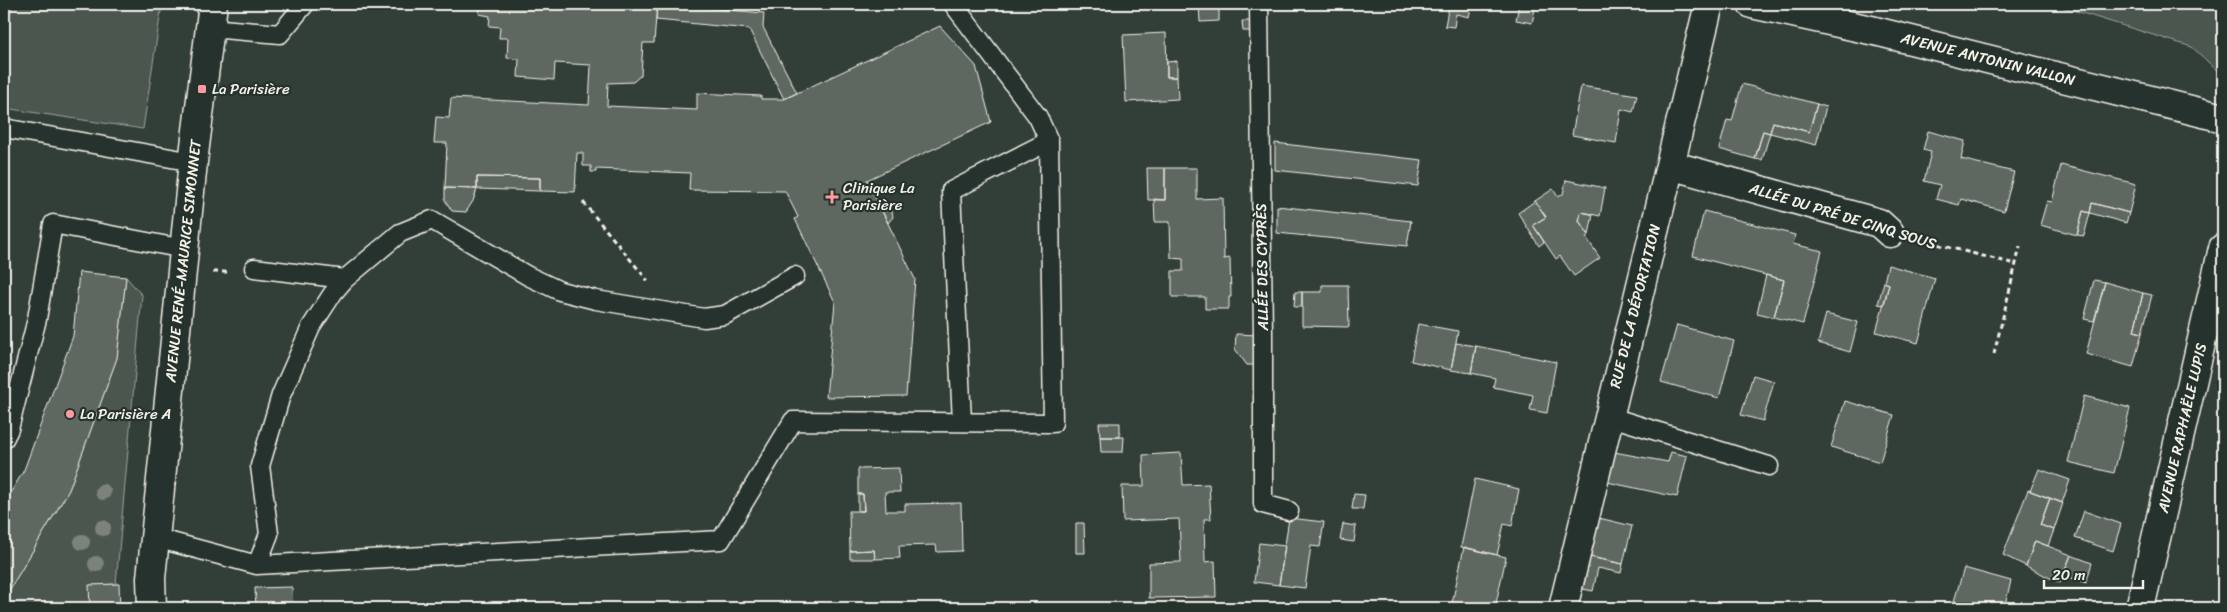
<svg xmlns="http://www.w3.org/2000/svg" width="2227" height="612" viewBox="0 0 2227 612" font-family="Sriracha,sans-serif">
  <rect width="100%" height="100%" fill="#323e38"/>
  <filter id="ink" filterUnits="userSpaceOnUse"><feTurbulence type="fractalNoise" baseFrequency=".02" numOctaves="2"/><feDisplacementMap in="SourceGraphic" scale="10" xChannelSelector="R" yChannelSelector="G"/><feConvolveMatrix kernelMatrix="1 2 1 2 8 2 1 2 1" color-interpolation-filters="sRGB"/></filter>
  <g filter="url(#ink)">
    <path fill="#4c564f" stroke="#a0a49c" d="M12,4H162L143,129L4,108V58Z
      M2053,4H2223V76L2192,47Z
      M126,277L142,295L116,584L90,585V608H4V599L69,490L117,358Z"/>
    <path fill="#5f6861" stroke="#f4f1e8" d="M480,4H657L654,43H643L641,75L633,82L608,83L607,106L697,110V93L761,96V99H784L940,26L976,66L991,122L867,180L915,279L906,396L826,397L835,302L795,219L798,217L785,191L689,190L690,173L596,169V172H591V166H583V153H577L575,192L540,191V178L477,177V189L445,188L447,143H434L436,117L449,118L451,98L589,105L591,65L555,63L554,80L518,77L519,59L507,58L508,38H499L500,27L489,26L490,16L479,14Z
      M657,4L764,13L763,27L797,93L784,99L749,29L656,20Z
      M1199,4H1219V21L1200,22Z
      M1449,4H1472L1469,17L1456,14L1454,27L1445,26Z
      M1519,4H1536L1532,23L1516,20Z
      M1242,21H1252V31H1243Z
      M1166,33L1167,77H1177L1178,99L1126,102L1123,35Z
      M1177,61V77H1167V62Z
      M1742,84L1817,104L1809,132L1773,122L1770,133L1763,131L1755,159L1719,149L1727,120L1732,121Z
      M1581,86L1637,95L1633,112L1621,109L1616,143L1572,135Z
      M1817,104L1826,107L1816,145L1770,133L1773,122L1809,132Z
      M1763,131L1770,133L1762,160L1755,159Z
      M1928,131L1965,141L1961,159L2014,172L2004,211L1961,199L1959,205L1936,199L1940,185L1924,181L1931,152L1923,150Z
      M1275,143L1422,160L1418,186L1275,170Z
      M2061,165L2136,184L2129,213L2092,203L2090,213L2083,211L2077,235L2040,225L2047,201L2052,202Z
      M1147,168H1165V200H1148Z
      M1165,168H1197V199L1223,198L1224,259L1230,258L1231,297H1229V309H1205V297H1172V271H1183V259L1171,258L1170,222H1155L1154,199L1165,200Z
      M477,177L540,178V191L477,189Z
      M1566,180L1605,188L1600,216L1581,212L1579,221L1589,235L1586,237L1600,258L1574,276L1560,256L1556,259L1533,225L1546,217L1535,201L1553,189L1558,197L1563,194Z
      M445,188L477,189L473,201L466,212L452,211L445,200Z
      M877,201H883L891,206L893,217L888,223Z
      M1535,201L1546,217L1533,225L1544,242L1539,246L1518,213Z
      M2092,203L2129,213L2126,223L2090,213Z
      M1277,206L1411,221L1407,246L1277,233Z
      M1704,211L1795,235L1793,244L1822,251L1803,324L1774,317L1784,280L1693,256Z
      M2083,211L2090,213L2084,236L2077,235Z
      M1581,212L1593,214L1589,235L1579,221Z
      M1888,265L1935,278L1918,343L1876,332L1889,284L1884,282Z
      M79,272L126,277L117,358L69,490L4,599V504L24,470L73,336Z
      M1766,275L1784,280L1774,317L1757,313Z
      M2094,280L2105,282L2094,321L2084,319Z
      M1884,282L1889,284L1884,305L1878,304Z
      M2105,282L2143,293L2134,331L2142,333L2133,367L2086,354Z
      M1322,285H1348L1349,327L1302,326V292H1322Z
      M1295,292H1302V307H1294Z
      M2143,293L2152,295L2142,333L2134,331Z
      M1826,314L1858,322L1850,352L1818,343Z
      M1418,324L1458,331L1451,370L1411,361Z
      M1677,325L1734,341L1719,398L1661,382Z
      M1236,334L1257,335L1258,365H1247L1235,349Z
      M1456,343L1476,346L1471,373L1451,370Z
      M1476,346L1556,362L1547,413L1530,410L1533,395L1493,387L1495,378L1471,373Z
      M1753,375L1774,381L1763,421L1741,415Z
      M2084,396L2130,408L2114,473L2068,462Z
      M1845,401L1894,415L1880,462L1831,447Z
      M1099,423H1120V437H1100Z
      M1100,437H1124L1123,452H1101Z
      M1614,452L1668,462L1671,452L1687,456L1677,497L1607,482Z
      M1181,453L1183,485L1209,484L1211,519H1204L1205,562L1215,561L1216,597L1149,598V563L1181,562L1179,519L1123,521L1122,486H1144L1143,455Z
      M899,468L900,492H885L886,511H905V504L961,503L962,551L937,552L936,545L899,546L900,558L875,559L874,550L850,551L849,511H864L863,494H858V469Z
      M2039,469L2070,480L2062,503L2030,491Z
      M1475,479L1519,489L1512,526L1504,524L1497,555L1461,547Z
      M2028,490L2050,498L2040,525L2054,530L2048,546L2035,541L2026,566L2003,555Z
      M858,494H863L864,511H858Z
      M1354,494L1365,495L1363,509H1352Z
      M2050,498L2063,503L2054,530L2040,525Z
      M2084,511L2121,524L2113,551L2075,538Z
      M1289,518L1324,522L1320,547L1311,546L1305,588L1279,585Z
      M1599,518L1632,526L1623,564L1590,557Z
      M1076,523H1084L1085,553H1076Z
      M1343,524L1356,526L1354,542L1340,540Z
      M2035,541L2071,555L2060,583L2026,566Z
      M1259,543L1285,546L1279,585L1254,582Z
      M1464,547L1506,557L1495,608H1451Z
      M874,550L875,559H850V551Z
      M2071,555L2092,563L2086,583L2063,575Z
      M1590,557L1623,564L1621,573L1598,568L1593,591L1583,589Z
      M1964,568L2011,581L2004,608H1952Z
      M119,584L120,608H90L89,585Z
      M292,587L293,608H256L255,588Z
      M2095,604L2110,608H2093Z"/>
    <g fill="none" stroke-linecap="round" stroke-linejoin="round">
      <defs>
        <path id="service" d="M1259,4L1263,335V504L1289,511
          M210,28L280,34L305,4
          M4,128L193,162
          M254,268L345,279L400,233L432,220L528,276L560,291L596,300L704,318L725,315L795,276
          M1608,416L1769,466
          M962,422L951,191L1049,141
          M4,439L9,429L37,319L53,224L184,249
          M156,538L257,565L721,540L793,421L1053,423L1049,141L1038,117L953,4
          M257,565L269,534L260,466L281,395L311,327L333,293L345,279"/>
        <path id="minor" d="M1670,165L1879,223L1890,233
          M152,608L151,578L193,162L213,4
          M1563,608L1709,4"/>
        <path id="tertiary" d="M2140,608L2223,248"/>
        <path id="primary" d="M1752,4L1875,31L2223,118"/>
      </defs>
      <use href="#service" stroke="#f4f1e8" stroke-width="21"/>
      <use href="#minor" stroke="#f4f1e8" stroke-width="31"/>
      <use href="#tertiary" stroke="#f4f1e8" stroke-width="31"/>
      <use href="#primary" stroke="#f4f1e8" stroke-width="31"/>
      <path stroke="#f4f1e8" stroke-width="3" stroke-dasharray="5 4" stroke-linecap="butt" d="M583,202L648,281
        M1920,240L2015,264
        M213,272H229
        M1994,354L2020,247"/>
      <use href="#service" stroke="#26332d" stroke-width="18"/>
      <use href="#minor" stroke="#26332d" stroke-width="28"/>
      <use href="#tertiary" stroke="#26332d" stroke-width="28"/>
      <use href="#primary" stroke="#26332d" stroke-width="28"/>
    </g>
    <g fill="#7c837b">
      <circle cx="103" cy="492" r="8"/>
      <circle cx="103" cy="528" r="8"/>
      <circle cx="82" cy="542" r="8"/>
      <circle cx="96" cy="564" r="8"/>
    </g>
  </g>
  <g fill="#ff9aa2" stroke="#26332d" stroke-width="2">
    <rect x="197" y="84" width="10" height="10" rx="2.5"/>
    <path d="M829.5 189.5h5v5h5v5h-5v5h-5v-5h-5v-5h5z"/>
    <circle cx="70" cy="414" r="5"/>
  </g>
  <g text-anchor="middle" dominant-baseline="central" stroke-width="4.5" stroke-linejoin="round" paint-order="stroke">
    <g font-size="15" fill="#f4f1e8" stroke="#26332d">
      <text transform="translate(1988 59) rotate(14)">AVENUE ANTONIN VALLON</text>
      <text transform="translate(1843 216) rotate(17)">ALLÉE DU PRÉ DE CINQ SOUS</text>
      <text transform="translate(183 261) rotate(-84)">AVENUE RENÉ-MAURICE SIMONNET</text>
      <text transform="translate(1262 267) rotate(-91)">ALLÉE DES CYPRÈS</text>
      <text transform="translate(1635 306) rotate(-76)">RUE DE LA DÉPORTATION</text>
      <text transform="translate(2182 428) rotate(-77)">AVENUE RAPHAËLE LUPIS</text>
    </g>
    <g font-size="15" fill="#f4f1e8" stroke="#26332d" text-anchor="start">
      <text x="212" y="89">La Parisière</text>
      <text x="843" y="188">Clinique La<tspan x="843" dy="17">Parisière</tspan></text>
      <text x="80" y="414">La Parisière A</text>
    </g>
  </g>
  <rect width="2227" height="612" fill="none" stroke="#26332d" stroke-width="20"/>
  <rect x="10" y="10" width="2207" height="592" fill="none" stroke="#f4f1e8" stroke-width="2" filter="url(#ink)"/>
  <path d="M2044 580v8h99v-8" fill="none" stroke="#f4f1e8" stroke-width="2.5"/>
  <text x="2052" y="580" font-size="15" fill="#f4f1e8" stroke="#26332d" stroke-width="4" paint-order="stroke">20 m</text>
</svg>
